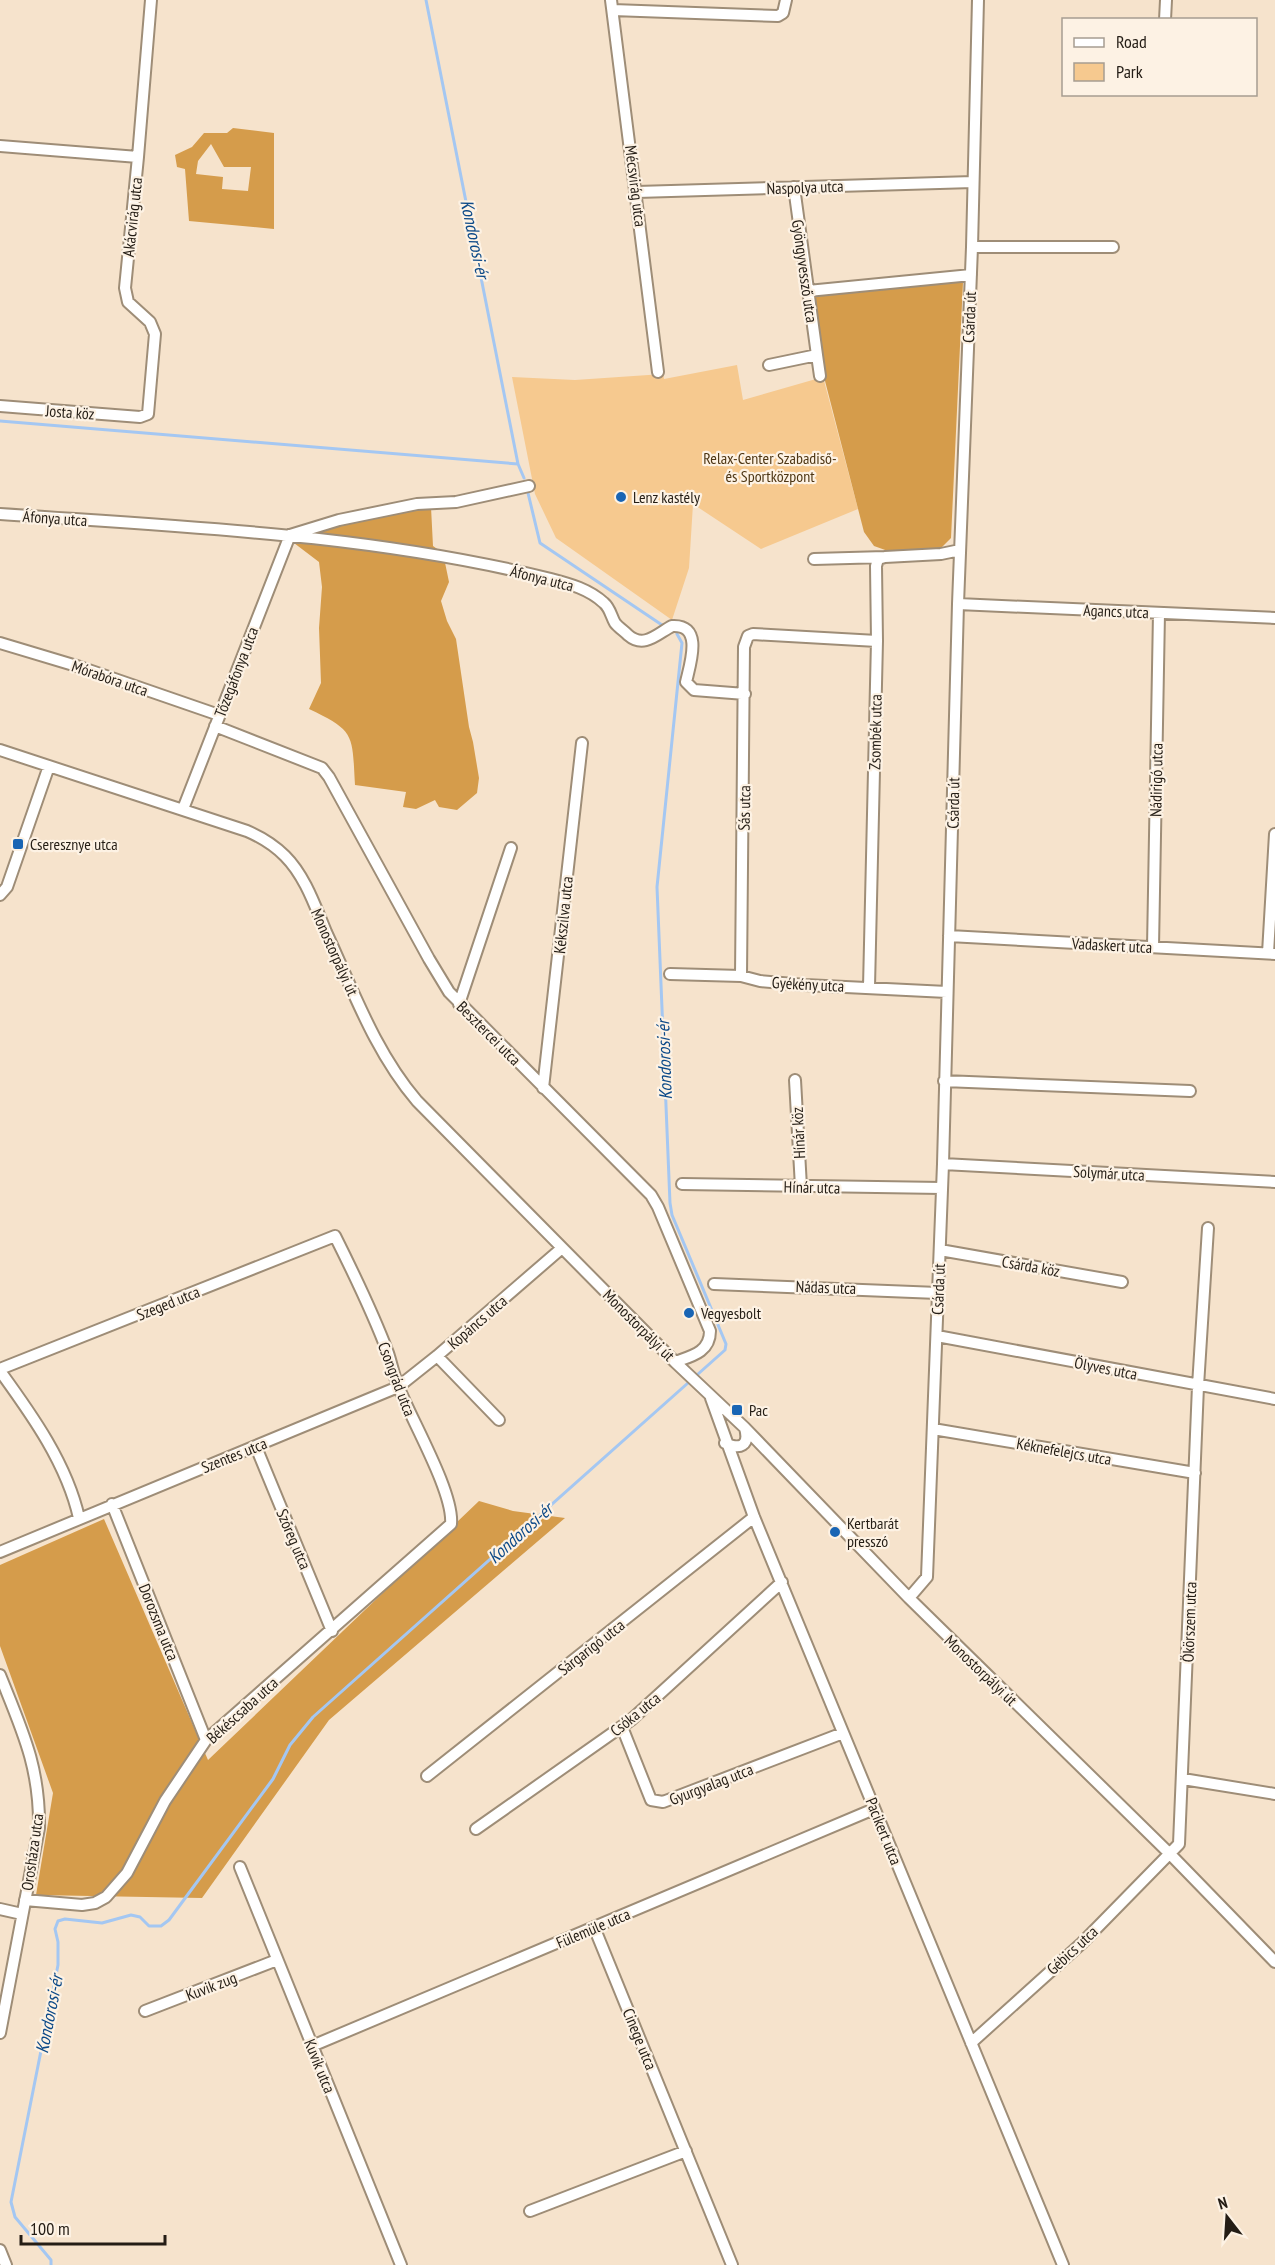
<svg xmlns="http://www.w3.org/2000/svg" width="1275" height="2265" viewBox="0 0 1275 2265" font-family="'PT Sans Narrow',sans-serif">
  <rect width="100%" height="100%" fill="#f6e3cc"/>
  <path fill="#f6c98f" d="M737,365L743,400L823,377L858,509L761,549L693,504L689,568L672,620L556,538L535,494L512,377L575,380L663,374L664,379Z"/>
  <path fill="#d59c4b" fill-rule="evenodd" d="M233,128L274,133V229L189,221L185,169L177,167L175,155L192,147L204,133H227ZM211,144L224,167H251L248,191L222,189L223,177L196,174L198,161Z
    M963,282L951,538L941,548L888,551L874,546L864,532L824,377L812,297Z
    M431,507L433,546L443,553L449,582L441,601L447,621L456,639L469,727L473,742L479,778L477,793L457,810L439,807L435,800L416,809L403,807L406,792L355,785C352,735 356,731 309,709L321,683L319,628L322,587L319,562L294,543L306,533L378,514Z
    M479,1501L513,1511L565,1518L329,1720L202,1898L36,1895L53,1793L0,1646V1565L104,1519L208,1760Z"/>
  <g fill="none" stroke-linecap="round" stroke-linejoin="round">
    <path stroke="#a4c7f2" stroke-width="3" d="M426,0L518,464L524,478
      M0,421L518,464
      M528,493L540,543L662,625
      M51,2265V2260L15,2217L11,2202L58,1965V1942L55,1929L58,1921L65,1919L102,1923L131,1915L140,1917L149,1926H161L169,1920L273,1779L290,1745L313,1717L725,1350L726,1344L672,1215L670,1203L657,887L682,643L677,634"/>
    <defs>
      <path id="minor" d="M611,0L658,372
        M613,10L778,16L783,13L786,0
        M1165,20L1166,0
        M0,146L138,157
        M637,192L973,182
        M972,247H1113
        M808,291L971,275
        M817,355L820,376
        M769,365L817,355L794,187
        M0,406L140,417L148,414L155,334L150,322L128,302L125,288L138,157L151,0
        M0,514C185,527 370,534 551,579C570,584 589,589 604,603C610,608 611,616 615,623C618,627 624,631 628,635C644,649 657,634 672,626C704,624 690,664 686,682L694,690L745,694
        M814,559L885,557
        M958,604L1275,618
        M0,643L80,667L219,715
        M215,726L322,768L329,777L429,959L449,992L651,1195L658,1207L710,1331C710,1352 692,1356 675,1362
        M0,750L247,831C261,837 274,845 285,856C305,876 315,906 326,932C353,990 375,1052 417,1101L675,1362L745,1428L909,1598L1170,1854L1275,1962
        M183,809L290,535L339,520L417,504L456,502L529,486
        M0,895L7,887L49,766
        M949,936L1275,954
        M1153,947L1159,613
        M1268,953L1275,834
        M670,974L741,976L760,981L805,985L947,992
        M741,976L744,647L748,636L753,634L877,641
        M869,987L877,641L876,566L878,559L885,557L941,554L960,550
        M459,1004L511,848
        M795,1080L801,1187
        M944,1081L1190,1091
        M543,1088L582,743
        M943,1164L1275,1182
        M682,1184L942,1188
        M940,1250L1122,1282
        M714,1284L938,1293
        M937,1336L1275,1399
        M437,1356L499,1420
        M0,1369L335,1236C354,1274 373,1313 388,1353C392,1365 394,1377 399,1388C412,1421 454,1493 451,1524L206,1740L165,1801L127,1873L106,1897L95,1903L82,1905L25,1900
        M0,1371C32,1415 67,1464 79,1518
        M711,1398L754,1517L1063,2265
        M933,1429L1195,1473
        M725,1443C740,1450 750,1446 745,1428
        M256,1447L332,1631
        M112,1504L206,1740
        M0,1552L398,1387L437,1356L562,1248
        M909,1598L927,1577L943,1164L958,604L972,247L978,0
        M0,1675C22,1730 40,1767 39,1828L0,2033
        M622,1727L651,1800L663,1802L843,1733
        M427,1776L754,1517
        M1183,1779L1275,1794
        M476,1829L631,1720L782,1582
        M240,1867L401,2265
        M0,1909L22,1914
        M594,1927L732,2265
        M145,2011L277,1960
        M971,2043L1082,1943L1179,1844L1198,1386L1208,1228
        M312,2046L874,1809
        M530,2211L686,2151
        M0,2250L6,2265"/>
    </defs>
    <use href="#minor" stroke="#9e8d77" stroke-width="14"/>
    <use href="#minor" stroke="#fff" stroke-width="10"/>
  </g>
  <g fill="#1965b4" stroke="#fdf2e4" stroke-width="2">
    <circle cx="621" cy="497" r="6"/>
    <rect x="12" y="838" width="12" height="12" rx="3"/>
    <circle cx="689" cy="1313" r="6"/>
    <rect x="731" y="1404" width="12" height="12" rx="3"/>
    <circle cx="835" cy="1532" r="6"/>
  </g>
  <g text-anchor="middle" dominant-baseline="central" stroke-width="4.5" stroke-linejoin="round" paint-order="stroke">
    <g font-size="16" fill="#241d15" stroke="#fdf2e4">
      <text transform="translate(636 186) rotate(83)">Mécsvirág utca</text>
      <text transform="translate(805 187) rotate(-2)">Naspolya utca</text>
      <text transform="translate(132 217) rotate(-84)">Akácvirág utca</text>
      <text transform="translate(805 271) rotate(82)">Gyöngyvessző utca</text>
      <text transform="translate(969 317) rotate(-88)">Csárda út</text>
      <text transform="translate(70 412) rotate(4)">Josta köz</text>
      <text transform="translate(55 518) rotate(4)">Áfonya utca</text>
      <text transform="translate(542 578) rotate(14)">Áfonya utca</text>
      <text transform="translate(1116 611) rotate(2)">Agancs utca</text>
      <text transform="translate(236 672) rotate(-69)">Tőzegáfonya utca</text>
      <text transform="translate(110 678) rotate(19)">Mórabóra utca</text>
      <text transform="translate(875 732) rotate(-89)">Zsombék utca</text>
      <text transform="translate(1156 780) rotate(-89)">Nádirigó utca</text>
      <text transform="translate(953 803) rotate(-89)">Csárda út</text>
      <text transform="translate(744 808) rotate(-89)">Sás utca</text>
      <text transform="translate(563 915) rotate(-84)">Kékszilva utca</text>
      <text transform="translate(1112 945) rotate(3)">Vadaskert utca</text>
      <text transform="translate(335 952) rotate(66)">Monostorpályi út</text>
      <text transform="translate(808 984) rotate(3)">Gyékény utca</text>
      <text transform="translate(489 1033) rotate(45)">Besztercei utca</text>
      <text transform="translate(798 1133) rotate(-93)">Hínár köz</text>
      <text transform="translate(1109 1173) rotate(3)">Solymár utca</text>
      <text transform="translate(812 1187) rotate(1)">Hínár utca</text>
      <text transform="translate(1031 1266) rotate(10)">Csárda köz</text>
      <text transform="translate(826 1287) rotate(2)">Nádas utca</text>
      <text transform="translate(938 1289) rotate(-88)">Csárda út</text>
      <text transform="translate(168 1303) rotate(-22)">Szeged utca</text>
      <text transform="translate(477 1322) rotate(-41)">Kopáncs utca</text>
      <text transform="translate(639 1325) rotate(45)">Monostorpályi út</text>
      <text transform="translate(1106 1368) rotate(11)">Ölyves utca</text>
      <text transform="translate(397 1379) rotate(69)">Csongrád utca</text>
      <text transform="translate(1064 1451) rotate(10)">Kéknefelejcs utca</text>
      <text transform="translate(234 1455) rotate(-22)">Szentes utca</text>
      <text transform="translate(294 1539) rotate(67)">Szőreg utca</text>
      <text transform="translate(159 1622) rotate(68)">Dorozsma utca</text>
      <text transform="translate(1189 1622) rotate(-88)">Ökörszem utca</text>
      <text transform="translate(591 1647) rotate(-38)">Sárgarigó utca</text>
      <text transform="translate(981 1670) rotate(44)">Monostorpályi út</text>
      <text transform="translate(242 1710) rotate(-42)">Békéscsaba utca</text>
      <text transform="translate(635 1714) rotate(-39)">Csóka utca</text>
      <text transform="translate(711 1784) rotate(-21)">Gyurgyalag utca</text>
      <text transform="translate(884 1831) rotate(68)">Pacikert utca</text>
      <text transform="translate(32 1852) rotate(-82)">Orosháza utca</text>
      <text transform="translate(593 1928) rotate(-23)">Fülemüle utca</text>
      <text transform="translate(1072 1950) rotate(-43)">Gébics utca</text>
      <text transform="translate(211 1986) rotate(-21)">Kuvik zug</text>
      <text transform="translate(640 2039) rotate(68)">Cinege utca</text>
      <text transform="translate(320 2066) rotate(68)">Kuvik utca</text>
    </g>
    <g font-size="16" fill="#4e3614" stroke="#fdf2e4">
      <text x="770" y="458">Relax-Center Szabadiső-<tspan x="770" dy="18">és Sportközpont</tspan></text>
    </g>
    <g font-size="16" fill="#241d15" stroke="#fdf2e4" text-anchor="start">
      <text x="633" y="497">Lenz kastély</text>
      <text x="30" y="844">Cseresznye utca</text>
      <text x="701" y="1313">Vegyesbolt</text>
      <text x="749" y="1410">Pac</text>
      <text x="847" y="1523">Kertbarát<tspan x="847" dy="18">presszó</tspan></text>
    </g>
    <g font-size="18" font-style="italic" fill="#0d4a88" stroke="#fdf2e4">
      <text transform="translate(475 239) rotate(78)">Kondorosi-ér</text>
      <text transform="translate(664 1060) rotate(-92)">Kondorosi-ér</text>
      <text transform="translate(520 1533) rotate(-42)">Kondorosi-ér</text>
      <text transform="translate(49 2014) rotate(-79)">Kondorosi-ér</text>
    </g>
  </g>
  <rect x="1062" y="18" width="195" height="78" fill="#fdf2e4" stroke="#a69d91" stroke-width="1.5"/>
  <rect x="1074" y="38" width="30" height="9" fill="#ffffff" stroke="#a69d91" stroke-width="1.5"/>
  <text x="1116" y="48" font-size="18" fill="#241d15">Road</text>
  <rect x="1074" y="63" width="30" height="18" fill="#f6c98f" stroke="#a69d91" stroke-width="1.5"/>
  <text x="1116" y="78" font-size="18" fill="#241d15">Park</text>
  <g transform="translate(1227 2217) rotate(343)" stroke="#fdf2e4" stroke-width="4.5" paint-order="stroke">
  <path d="M0-4.5L10 22L0 15L-10 22Z" fill="#241d15"/>
  <text y="-9" font-size="16" font-weight="bold" text-anchor="middle" fill="#241d15">N</text>
  </g>
  <path d="M21 2235v9h144v-9" fill="none" stroke="#241d15" stroke-width="3"/>
  <text x="30" y="2235" font-size="18" fill="#241d15" stroke="#fdf2e4" stroke-width="4.5" paint-order="stroke">100 m</text>
</svg>
